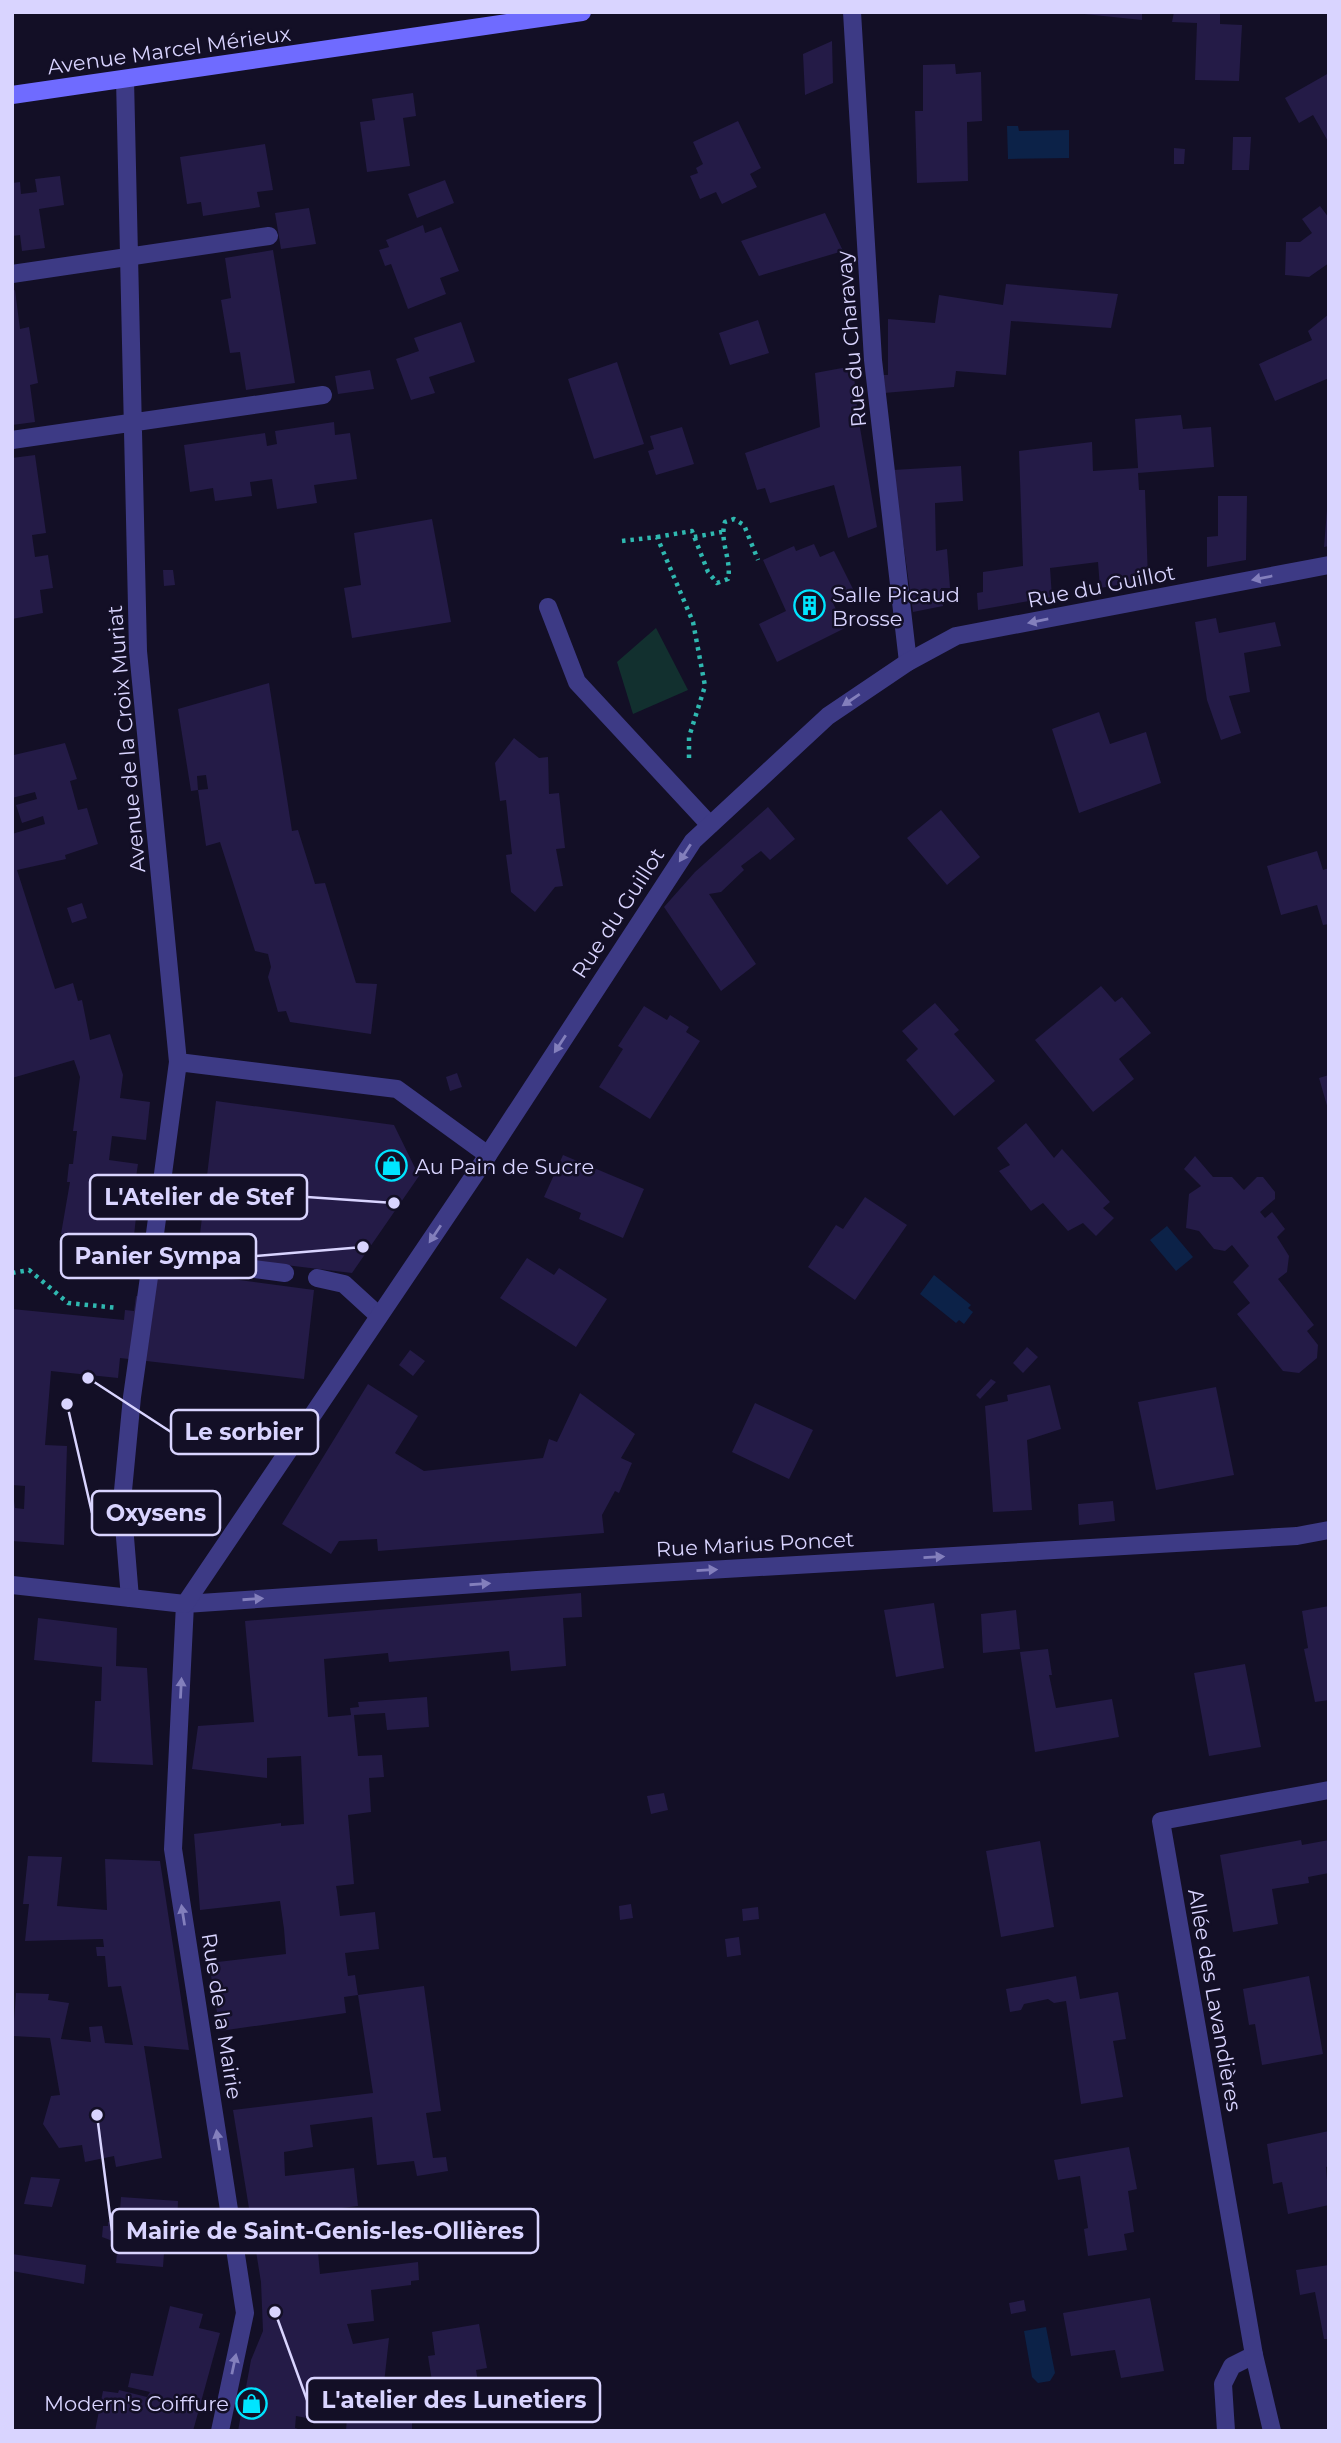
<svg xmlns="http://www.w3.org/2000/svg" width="1341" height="2443" viewBox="0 0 1341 2443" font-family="Montserrat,sans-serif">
  <rect width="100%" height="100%" fill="#130f26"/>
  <path fill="#12302f" d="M656,628L688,690L633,714L617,662Z"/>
  <path fill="#0c2248" d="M1007,126H1018L1019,131L1069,130V158L1008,159Z
    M1167,1226L1193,1257L1176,1271L1150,1240Z
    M934,1275L971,1305L968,1308L973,1312L964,1324L959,1320L956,1323L920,1294Z
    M1046,2327L1055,2373L1050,2381L1038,2383L1032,2377L1024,2331Z"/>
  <path fill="#241b47" d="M1065,12H1142V20Z
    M1174,12H1220V24L1242,25L1239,81L1195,80L1197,23L1172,22Z
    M832,41L833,83L805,95L803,54Z
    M955,64L956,74L981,72L982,121L967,122L968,181L917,183L915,111H923V65Z
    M1329,73V143L1313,115L1299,123L1285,98Z
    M413,93L416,116L403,118L410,166L367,172L360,122L375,120L372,99Z
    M738,121L761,168L750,174L757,187L722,204L716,192L700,199L690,176L698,173L696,168L703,164L693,142Z
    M1233,137H1251L1249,170H1232Z
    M265,144L273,190L257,192L260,207L203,216L201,202L187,204L180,157Z
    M1174,148L1185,149L1184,164H1174Z
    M60,176L64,205L39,209L45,248L22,251L20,235L12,236V183L20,182L21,194L37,192L35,179Z
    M445,180L454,203L417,218L408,194Z
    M1320,206L1329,218V263L1309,277L1285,275L1286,242H1300L1312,233L1302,219Z
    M309,208L316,244L281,249L275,213Z
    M825,213L843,251L759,276L741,241Z
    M423,225L425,233L441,227L459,271L440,278L446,294L408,309L391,264L385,266L379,250L389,247L386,240Z
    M273,250L295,383L246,390L240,352L230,353L221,300L231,298L225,258Z
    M1006,284L1118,294L1111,328L1011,321L1006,375L956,371L954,387L884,393L882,375H888V319L935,323L939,295L1003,305Z
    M15,290L20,329L29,327L38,383L30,385L35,422L12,425V291Z
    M1329,314V378L1275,401L1259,364L1312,340L1308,331Z
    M758,320L769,353L730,365L719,333Z
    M461,322L475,362L429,377L435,393L411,400L396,359L419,351L414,338Z
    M617,362L644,444L594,459L568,379Z
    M853,366L858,416L877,527L848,538L834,485L770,503L765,488L757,490L745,453L820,427L815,373Z
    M370,370L374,389L338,394L335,376Z
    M1181,415L1183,429L1211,427L1214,467L1138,473L1139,490H1145L1148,580L1100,588L1098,562L1050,568L1052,597L978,610L977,593L983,592V572L1023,566L1019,451L1092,442L1093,471L1138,468L1135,419Z
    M334,422L335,435L350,433L357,479L314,485L317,503L277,509L272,479L250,482L252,496L215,501L213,488L190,492L184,445L265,433L267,446L277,444L275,431Z
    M682,427L694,464L656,475L648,451L654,449L650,436Z
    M35,455L46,533L32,535L35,557L48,555L53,588L40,590L43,613L12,619V458Z
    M961,466L963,501L935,503L936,551L947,549L950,588H941L943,606L913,612L893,470Z
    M1218,496H1247L1246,560L1207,567V537L1218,536Z
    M1327,510L1329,546L1324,547Z
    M432,519L451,622L352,638L344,588L361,585L354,533Z
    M814,544L820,557L834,551L854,591L832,601L845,628L777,662L759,624L786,611L763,560L794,546L796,551Z
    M163,570H173L175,585L164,586Z
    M1216,618L1219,633L1275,622L1281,646L1244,653L1250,692L1229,696L1241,733L1221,740L1207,700L1195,622Z
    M269,683L292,831L298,830L315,884L325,883L356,983L377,984L371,1034L290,1022L286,1011L278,1012L268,977L271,967L268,954L255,951L220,842L206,846L198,790L208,789L206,775L197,776L198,790L191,791L178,709Z
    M1099,712L1110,744L1146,732L1161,783L1079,813L1052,729Z
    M514,738L539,758L548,757L549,794L559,793L562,821L565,848L556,849L563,886L555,887L535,912L511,892L506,855L512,854L506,800L500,801L495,763Z
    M65,743L77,779L70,781L78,810L87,808L98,844L65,855L66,859L17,870L55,989L73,983L78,1001L82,1000L90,1040L110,1034L123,1075L120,1098L150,1102L146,1140L112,1136L109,1160L138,1164L135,1184L106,1181L103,1203L137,1208L133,1245L61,1234L70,1182H67L69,1164H73L77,1131H73L80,1077L74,1060L12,1078V834L45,824L43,816L22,823L16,805L37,799L35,792L12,798V759L14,755Z
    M768,807L795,839L770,860L761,851L741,866L744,870L721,892L709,894L756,964L721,991L664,907L695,872Z
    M941,810L980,857L947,885L907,838Z
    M1317,851L1323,870L1329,868V924L1323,925L1317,905L1281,915L1267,866Z
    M82,903L87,918L72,923L67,908Z
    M1101,986L1115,1002L1122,997L1151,1033L1119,1059L1134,1079L1093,1112L1035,1040Z
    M935,1003L959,1030L954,1034L995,1081L954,1116L906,1060L918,1049L902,1031Z
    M644,1006L667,1020L670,1015L689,1027L686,1032L700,1041L650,1119L599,1087L623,1049L618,1046Z
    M457,1073L462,1087L450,1091L446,1077Z
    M1329,1075V1109H1328L1319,1078Z
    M216,1101L394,1125L419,1176L352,1273L218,1257L200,1234Z
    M1026,1123L1054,1158L1062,1149L1110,1202L1103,1208L1114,1218L1096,1236L1083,1223L1068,1231L1043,1203L1031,1211L999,1171L1010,1165L997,1148Z
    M563,1155L644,1189L623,1238L579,1219L581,1213L544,1197Z
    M1195,1156L1213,1177H1232L1244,1190L1257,1177H1263L1275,1192V1199L1260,1212L1265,1218L1272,1212L1285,1229L1277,1237L1289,1256L1287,1272L1278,1279L1314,1325L1307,1331L1318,1345L1317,1358L1299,1373L1283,1371L1237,1314L1250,1303L1233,1282L1249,1266L1232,1245L1225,1251L1214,1249L1199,1231L1186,1228L1189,1194L1201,1186L1184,1169Z
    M865,1197L907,1225L855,1300L808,1267L836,1225L843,1229Z
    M527,1258L554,1275L559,1268L607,1299L576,1347L500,1298Z
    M151,1268L314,1290L304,1379L120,1358L118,1378L51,1371L45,1445L67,1446L64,1545L12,1541V1486L15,1508L24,1509L25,1486L12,1485V1309L124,1320L125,1310L134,1311L136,1296L147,1297Z
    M1027,1347L1038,1357L1023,1373L1013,1363Z
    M410,1350L425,1361L413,1376L399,1365Z
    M991,1379L996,1382L980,1399L976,1395Z
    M368,1384L418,1416L395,1453L424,1471L543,1458L549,1439L557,1442L580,1393L635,1434L621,1458L632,1463L619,1493L615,1491L602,1515L604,1533L378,1551L377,1539L339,1541L331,1554L282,1524Z
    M1050,1385L1061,1429L1027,1440L1032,1510L993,1512L985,1406L1008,1401L1007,1395Z
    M1216,1387L1234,1475L1156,1490L1138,1402Z
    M755,1403L813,1430L789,1479L732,1452Z
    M1113,1501L1115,1521L1079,1525L1078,1504Z
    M581,1593L582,1617L563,1618L566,1666L511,1671L509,1651L389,1662L388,1653L324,1659L328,1717L351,1715L350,1708L359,1707L358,1702L427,1697L429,1727L387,1730L385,1713L354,1715L358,1756L382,1755L384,1777L369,1778L371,1812L348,1815L354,1884L336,1886L337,1891L340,1916L375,1912L379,1949L345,1953L348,1976L355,1975L358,1995L344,1997L346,2013L220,2031L209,1963L286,1954L284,1929L280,1901L200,1910L194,1834L281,1823V1826L304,1824L301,1756L267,1758V1778L192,1769L198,1726L254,1722L245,1621Z
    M934,1603L944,1668L896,1677L884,1610Z
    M1329,1606V1700L1315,1702L1304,1649L1308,1648L1302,1611Z
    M1016,1610L1020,1649L983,1653L981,1614Z
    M38,1618L117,1628L116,1666L147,1668L153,1765L92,1762L95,1701H101L102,1667L34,1660Z
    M1048,1649L1052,1675H1049L1056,1708L1112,1699L1119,1737L1035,1752L1020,1652Z
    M1245,1664L1261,1747L1209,1756L1194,1673Z
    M664,1793L668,1810L651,1814L647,1796Z
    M1301,1840L1302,1845L1329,1840V1873L1308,1877L1309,1883L1272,1889L1278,1924L1233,1932L1220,1855Z
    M1040,1841L1054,1927L1001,1937L986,1851Z
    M28,1856L62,1857L57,1906L107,1910L105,1859L160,1861L189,2050L144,2046L162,2158L116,2167L114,2156L85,2162L82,2145L59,2148L43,2124L51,2096L60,2095L50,2038L13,2036L16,1993L49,1994L48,2000L69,2003L61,2039L91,2042L89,2027L102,2026L105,2043L133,2045L121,1986L108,1987L105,1956H97L96,1947H104L103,1939L25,1941L29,1904H23Z
    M631,1904L633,1918L620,1920L619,1906Z
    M758,1907L759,1919L743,1921L742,1909Z
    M739,1937L741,1955L727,1957L725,1939Z
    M1076,1976L1080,1999L1118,1992L1126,2039L1113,2041L1123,2097L1081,2104L1066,2001L1054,2003L1048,1999L1024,2004L1021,2010L1010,2012L1006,1989Z
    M1309,1976L1323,2054L1262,2065L1255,2024L1249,2025L1243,1989Z
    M424,1986L441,2111L426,2113L433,2158L446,2157L448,2171L417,2176L414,2161L377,2165L372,2117L310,2125L313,2147L284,2152L285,2176L354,2168L358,2206L303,2213L304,2234H294L295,2242L317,2241L320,2274L418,2262L419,2280L411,2281V2285L371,2290L374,2321L347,2324L353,2344L389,2338L380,2420L412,2419V2431H346L347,2417L309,2411L307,2418L296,2416L295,2428L304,2431H238L251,2360L263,2331L261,2282L233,2110L373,2093L358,1995Z
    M1329,2131V2166L1326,2167L1329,2205L1288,2214L1282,2182L1273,2184L1267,2144Z
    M1129,2147L1137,2189L1128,2191L1134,2232L1124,2234L1127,2250L1088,2256L1084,2229L1088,2228L1080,2176L1058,2180L1054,2160Z
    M31,2177L60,2179L52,2207L24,2204Z
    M121,2197L178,2201L177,2226L166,2225L163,2267L116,2263L118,2243L102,2237L103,2226H108V2222L119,2223Z
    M12,2254L86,2265L84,2284L12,2271Z
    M1329,2265V2339H1324L1315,2292L1300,2295L1296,2270Z
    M1150,2298L1164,2371L1121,2378L1115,2350L1071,2356L1063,2313Z
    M1024,2300L1026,2311L1011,2314L1009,2303Z
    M170,2306L203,2314L199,2328L220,2333L193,2431H95L103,2391L118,2393L119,2390L147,2397L150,2392L128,2387L131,2373L153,2376Z
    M479,2324L487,2368L476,2370L483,2411L438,2419L428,2356L435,2355L432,2332Z"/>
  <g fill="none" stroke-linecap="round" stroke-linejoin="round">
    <path stroke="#2fb8b0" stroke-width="4.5" stroke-dasharray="3.5 5" stroke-linecap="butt" d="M657,537L692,531L708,572L717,583L728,579C732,560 719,541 725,522L734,519L744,525L758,560
      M694,537L722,532
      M622,541L657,537L693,622L705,686L689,737V761
      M12,1273L29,1270L68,1303L118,1308"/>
    <path stroke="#3d3a85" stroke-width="18" d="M548,607L577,682L710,825
      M1226,2431L1223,2384L1232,2366L1254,2355"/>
    <path stroke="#3d3a85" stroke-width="18" d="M317,1278L344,1284L379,1316
      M130,1598L122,1501L132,1397L152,1256L285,1273"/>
    <path stroke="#3d3a85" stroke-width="18" d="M852,12L873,360L908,662
      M125,79L138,651L178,1062L397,1089L488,1155
      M12,274L269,236
      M12,440L323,395
      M152,1256L178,1062
      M220,2431L245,2313L173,1849L185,1604L537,1580L1297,1536L1329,1530
      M1272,2431L1254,2355L1161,1821L1329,1790"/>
    <path stroke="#3d3a85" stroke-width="18" d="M12,1585L185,1604L488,1155L693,841L828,716L908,662L956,636L1329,565"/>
    <path stroke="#6f6bff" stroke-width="18" d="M12,95L582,12"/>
  </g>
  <defs><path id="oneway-solid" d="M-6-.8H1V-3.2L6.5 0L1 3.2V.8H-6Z" transform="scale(1.75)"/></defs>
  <g fill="#837fbc">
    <use href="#oneway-solid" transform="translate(1262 578) rotate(169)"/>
    <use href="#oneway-solid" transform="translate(1038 621) rotate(169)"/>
    <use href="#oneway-solid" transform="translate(851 700) rotate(146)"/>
    <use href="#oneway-solid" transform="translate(685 853) rotate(123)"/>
    <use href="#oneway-solid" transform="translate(560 1044) rotate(123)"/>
    <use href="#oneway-solid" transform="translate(435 1234) rotate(124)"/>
    <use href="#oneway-solid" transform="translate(934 1557) rotate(-3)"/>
    <use href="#oneway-solid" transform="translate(707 1570) rotate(-3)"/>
    <use href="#oneway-solid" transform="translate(480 1584) rotate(-4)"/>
    <use href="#oneway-solid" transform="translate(253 1599) rotate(-4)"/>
    <use href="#oneway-solid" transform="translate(181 1688) rotate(-87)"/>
    <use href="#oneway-solid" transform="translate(183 1915) rotate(-99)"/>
    <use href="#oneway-solid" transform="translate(218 2140) rotate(-99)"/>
    <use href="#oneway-solid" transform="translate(234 2364) rotate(-78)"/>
  </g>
  <defs>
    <symbol id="building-ring" viewBox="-11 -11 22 22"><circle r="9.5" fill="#130f26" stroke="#00e5ff" stroke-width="1.5"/><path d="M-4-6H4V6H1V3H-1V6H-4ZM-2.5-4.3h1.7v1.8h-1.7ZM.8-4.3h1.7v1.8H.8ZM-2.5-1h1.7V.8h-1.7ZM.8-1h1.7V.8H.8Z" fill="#00e5ff"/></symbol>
    <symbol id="shop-ring" viewBox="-11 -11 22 22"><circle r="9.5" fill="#130f26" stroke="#00e5ff" stroke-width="1.5"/><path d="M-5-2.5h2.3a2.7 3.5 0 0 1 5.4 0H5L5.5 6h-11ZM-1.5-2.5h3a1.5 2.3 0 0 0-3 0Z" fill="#00e5ff"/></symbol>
  </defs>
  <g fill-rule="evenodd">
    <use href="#building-ring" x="792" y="588" width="35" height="35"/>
    <use href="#shop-ring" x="374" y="1148" width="35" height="35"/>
    <use href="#shop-ring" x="234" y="2386" width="35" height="35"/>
  </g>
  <g text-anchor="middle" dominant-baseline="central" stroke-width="5" stroke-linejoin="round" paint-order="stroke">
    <g font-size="21" fill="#d9d4ff" stroke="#130f26">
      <text transform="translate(169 50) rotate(-8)">Avenue Marcel Mérieux</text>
      <text transform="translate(851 339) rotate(-95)">Rue du Charavay</text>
      <text transform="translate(1101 586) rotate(-11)">Rue du Guillot</text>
      <text transform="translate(126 739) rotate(-95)">Avenue de la Croix Muriat</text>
      <text transform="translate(618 913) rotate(-57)">Rue du Guillot</text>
      <text transform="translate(755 1544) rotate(-3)">Rue Marius Poncet</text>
      <text transform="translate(1215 2000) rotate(80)">Allée des Lavandières</text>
      <text transform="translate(222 2016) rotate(81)">Rue de la Mairie</text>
    </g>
    <g font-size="21" fill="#d9d4ff" stroke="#130f26" text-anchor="start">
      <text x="832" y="594">Salle Picaud<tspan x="832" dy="24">Brosse</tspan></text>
      <text x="415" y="1166">Au Pain de Sucre</text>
      <text x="229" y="2403" text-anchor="end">Modern's Coiffure</text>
    </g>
  </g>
  <path fill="none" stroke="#d9d4ff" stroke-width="2.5" d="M394 1203L307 1197M363 1247L256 1256M88 1378L171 1432M67 1404L92 1513M97 2115L112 2231M275 2312L307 2400"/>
  <g fill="#d9d4ff" stroke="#130f26" stroke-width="2.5">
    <circle cx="394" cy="1203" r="7"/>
    <circle cx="363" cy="1247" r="7"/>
    <circle cx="88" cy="1378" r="7"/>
    <circle cx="67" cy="1404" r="7"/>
    <circle cx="97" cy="2115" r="7"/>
    <circle cx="275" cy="2312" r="7"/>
  </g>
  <g fill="#130f26" stroke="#d9d4ff" stroke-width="2.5">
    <rect x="90" y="1175" width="217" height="44" rx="7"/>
    <rect x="61" y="1234" width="195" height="44" rx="7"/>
    <rect x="171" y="1410" width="147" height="44" rx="7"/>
    <rect x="92" y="1491" width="128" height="44" rx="7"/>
    <rect x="112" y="2209" width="426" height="44" rx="7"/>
    <rect x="307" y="2378" width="293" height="44" rx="7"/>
  </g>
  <g font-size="23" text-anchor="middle" font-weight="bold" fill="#d9d4ff">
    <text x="199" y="1205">L'Atelier de Stef</text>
    <text x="158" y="1264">Panier Sympa</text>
    <text x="244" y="1440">Le sorbier</text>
    <text x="156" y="1521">Oxysens</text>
    <text x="325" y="2239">Mairie de Saint-Genis-les-Ollières</text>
    <text x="454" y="2408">L'atelier des Lunetiers</text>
  </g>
  <rect width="1341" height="2443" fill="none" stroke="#d9d4ff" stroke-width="28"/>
</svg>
